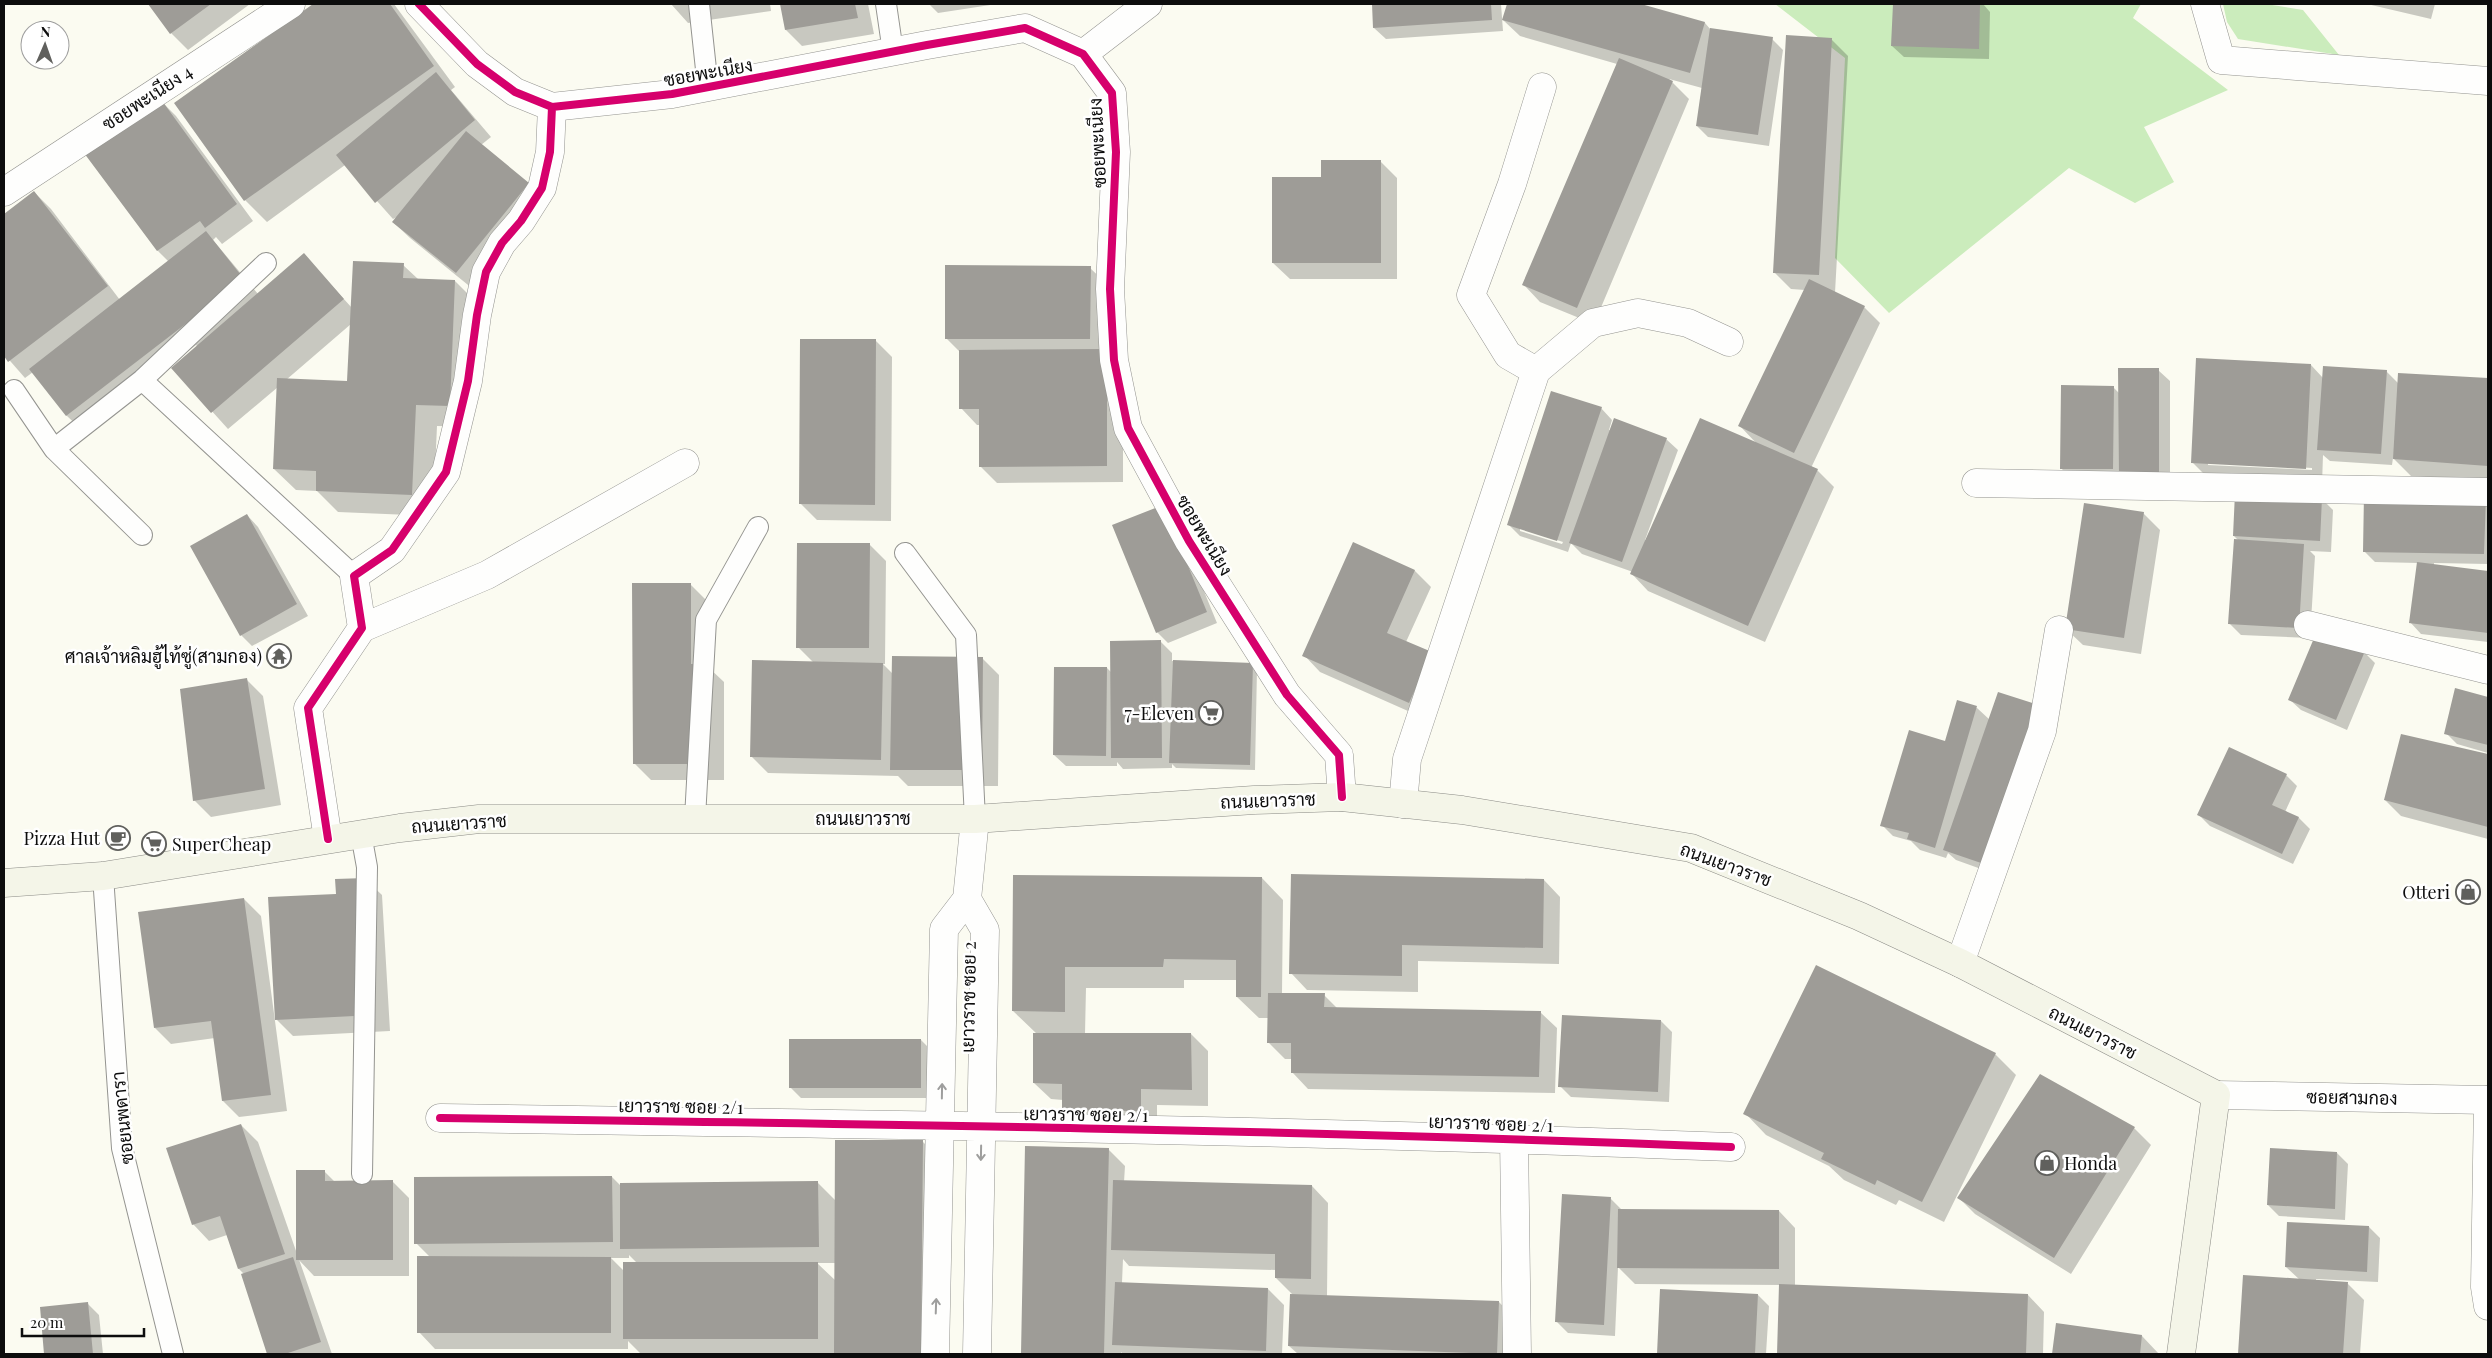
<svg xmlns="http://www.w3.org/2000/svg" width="2492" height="1358" viewBox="0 0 2492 1358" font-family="'Playfair Display',Sarabun,serif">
  <rect width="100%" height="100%" fill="#fbfbf1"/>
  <path fill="#cbecbc" d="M1775,4H2141L2133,18L2228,90L2144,127L2174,182L2135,203L2069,168L1889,313L1835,258L1845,58Z
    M2223,4H2266L2303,10L2339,55L2238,39L2227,22Z"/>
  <path fill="#0003" fill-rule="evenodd" d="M149,4H250L188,50L171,33Z
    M315,4H394L455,87L451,90L491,137L481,145L529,184L473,289L410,238L393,222L399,216L393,219L345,165L267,222L245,200L176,103Z
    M671,4H770L771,11L688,23Z
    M781,4H868L874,34L802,46L786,30Z
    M929,4H997L938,13Z
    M1373,4H1501L1503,31L1386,39L1374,28Z
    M1508,4H1637L1705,23L1711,30L1772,39L1783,50L1769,146L1708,137L1697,126L1702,88L1669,79L1689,99L1594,324L1540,302L1524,285L1617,64L1520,36L1503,20Z
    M1894,4H1983L1990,12L1989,59L1904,57L1892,46Z
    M2367,4H2435L2431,19Z
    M1831,39L1848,56L1835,293L1864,307L1880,323L1811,468L1817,470L1834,487L1765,642L1648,591L1632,574L1633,572L1582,554L1571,543L1568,552L1520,536L1509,525L1601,408L1612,420L1609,430L1666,439L1678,450L1645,540L1647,541L1757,444L1740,426L1805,290L1791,289L1775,273ZM1520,528L1563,542L1562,544L1520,531Z
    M160,100L176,116L253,221L222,244L216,237L213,240L258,294L304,255L352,308L403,265L418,279L455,281L476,302L471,427L437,426L433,516L338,512L317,491L296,490L274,469L278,387L228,429L173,368L198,347L196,345L84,432L67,416L33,372L25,378L4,354V215L34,192L51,209L120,300L169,262L158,251L86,153ZM351,324L349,383L286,380Z
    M1380,161L1397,178V279H1290L1273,263L1322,178Z
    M1090,268L1107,284L1123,367V482L997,483L980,466V425H977L961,408L960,352L946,338Z
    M875,340L892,357L891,521L817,520L800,503Z
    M2311,365L2323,378L2386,371L2398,383L2399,374L2488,379V481L2411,476L2393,458L2392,465L2330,461L2323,455L2322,485L2209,479L2192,462ZM2208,462L2312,468V470L2208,465Z
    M2158,370L2170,381V487L2072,480L2061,468L2113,387L2120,394Z
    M2322,499L2333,510L2331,552L2310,551L2315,556L2310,638L2241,635L2229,623L2239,541L2234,536Z
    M2488,501V564L2434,563V565L2488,572V642L2421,634L2410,622L2418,563L2375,562L2364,551Z
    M2143,513L2160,530L2141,654L2083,645L2066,629Z
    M247,515L258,527L308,616L252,646L241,635Z
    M1174,518L1217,623L1168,643L1157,632Z
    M869,544L886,561L885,664H883L893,674L982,658L999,675L998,786H908L898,776L768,773L751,756L813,662L798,647Z
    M1354,544L1415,571L1431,587L1406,642L1426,719L1320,672L1304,655Z
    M690,584L707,601V666L724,682V780H651L635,764Z
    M1161,642L1172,653V661L1252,664L1257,669L1255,770L1176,768L1172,764V768L1123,769L1117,762V766H1066L1054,755L1107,668L1112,673Z
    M2364,652L2375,663L2347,730L2301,710L2289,699Z
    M246,679L263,696L281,805L211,817L194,800Z
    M2456,690L2488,698V753L2457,744L2446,733Z
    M1958,702L1977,708L1990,720L1995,874L1956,860L1948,853L1946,858L1920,850L1911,841L1893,836L1882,825L1946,742Z
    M2402,736L2488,755V839L2401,816L2385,800Z
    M2286,775L2297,786L2285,812L2299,818L2310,829L2293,864L2210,826L2199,815Z
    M1014,876L1262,878L1283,900L1282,994L1324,995L1338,1009L1540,1012L1557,1028L1555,1093L1308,1089L1292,1072V1059H1285L1268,1042L1269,1018H1259L1237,997V980H1184V988H1086L1085,1034H1191L1208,1051V1106L1157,1105V1127L1080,1126L1063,1110V1100L1051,1099L1034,1083L1037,1034L1013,1011Z
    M365,879L382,895L390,1031L293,1036L277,1020L337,895Z
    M1544,880L1560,897L1559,964L1418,961V992L1307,990L1291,973Z
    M244,899L261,916L287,1111L239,1117L223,1101L215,1038L171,1044L155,1028Z
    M1661,1021L1672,1032L1669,1102L1571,1097L1560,1086Z
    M921,1040L932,1051V1098H801L790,1087Z
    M1995,1054L2016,1075L1944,1222L1899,1200L1896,1205L1844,1180L1829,1166L1766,1135L1745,1113Z
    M2040,1075L2134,1128L2151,1145L2071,1274L1975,1214L1959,1198Z
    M241,1125L258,1142L332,1354H269L245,1275L239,1269L227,1235L209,1241L193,1224Z
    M922,1141L939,1158L937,1354H641L628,1341V1349H435L419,1332L430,1257L416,1243L612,1177L621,1186L817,1182L836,1201ZM629,1255L637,1263L625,1272L611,1258H629ZM817,1263H836V1281Z
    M1026,1148L1108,1149L1125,1166L1124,1182L1312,1186L1328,1203L1327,1296L1499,1302L1515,1319L1513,1354H1298L1289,1346L1292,1294L1276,1278V1270L1129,1266L1123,1259L1122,1283L1268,1289L1284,1305L1282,1354H1123L1121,1352V1354H1022Z
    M2337,1153L2348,1164L2345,1220L2279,1216L2268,1205Z
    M324,1171L335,1182L392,1181L409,1198V1276H314L298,1259Z
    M1610,1198L1622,1210L1779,1211L1795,1228V1286L2028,1295L2044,1312L2043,1354H1778L1781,1285L1635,1284L1618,1267L1615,1336L1568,1333L1557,1322Z
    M2369,1227L2380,1238L2378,1282L2316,1279V1281L2348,1284L2364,1300L2360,1354H2239L2245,1276L2300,1280L2286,1267Z
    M1758,1295L1769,1306L1766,1354H1658Z
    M88,1304L99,1315L103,1354H46L41,1308Z
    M2057,1325L2142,1336L2159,1354H2053Z"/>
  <path fill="#9e9c97" d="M148,4H211L170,34Z
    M313,4H390L434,66L244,201L174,103Z
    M780,4H855L858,18L785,30Z
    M1372,4H1491L1492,20L1373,28Z
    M1507,4H1641L1705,22L1690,73L1502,20Z
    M1893,4H1980L1979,49L1891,46Z
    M1710,28L1773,37L1758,135L1696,126Z
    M1786,35L1832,38L1819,275L1773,273Z
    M1619,58L1673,81L1577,308L1522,285Z
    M436,72L475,120L375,203L336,155Z
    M160,98L237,204L205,228L200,221L157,251L84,153Z
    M466,131L529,183L456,273L392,222Z
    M1321,160H1381V263H1272V177H1321Z
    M34,191L108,286L8,362L4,356V214Z
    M206,231L244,279L66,416L29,369Z
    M304,253L344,299L211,413L171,368Z
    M353,261L404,263L403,278L455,280L450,406L416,405L412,495L316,491V471L273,469L277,378L347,381Z
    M945,265L1091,266L1090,339H945Z
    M1809,279L1865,306L1794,453L1738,426Z
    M800,339H876L875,505L799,504Z
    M1107,349V466L979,467V409H959V350Z
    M2196,358L2311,364L2306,469L2191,463Z
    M2323,366L2387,370L2381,454L2317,450Z
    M2118,368H2159V477L2119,476Z
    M2398,373L2488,378V466L2393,459Z
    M2061,385L2114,386L2113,469H2060Z
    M1551,391L1602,407L1557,541L1507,525Z
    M1614,418L1667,438L1622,562L1569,543Z
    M1700,418L1818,469L1748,626L1630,574Z
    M2235,493L2322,498L2320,541L2233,536Z
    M2364,494L2486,497L2484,554L2363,552Z
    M2084,503L2144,512L2124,638L2065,629Z
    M1163,505L1207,612L1156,633L1112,525Z
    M247,514L297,604L240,636L190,546Z
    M2234,539L2304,544L2299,628L2228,624Z
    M1353,542L1415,570L1387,633L1432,652L1409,703L1302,656Z
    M797,543H870L869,648H796Z
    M2417,562L2488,571V633L2409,623Z
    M632,583H691V664H707L708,764H633Z
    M2317,631L2365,651L2336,720L2288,700Z
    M1161,640L1162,758H1111L1110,641Z
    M892,656L983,657L982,770H890Z
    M752,660L883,663L881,760L750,757Z
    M1173,660L1253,663L1250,765L1169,763Z
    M1054,667H1107L1106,756L1053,755Z
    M247,678L265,789L193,801L180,689Z
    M2455,688L2488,697V745L2444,734Z
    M1998,692L2039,705L1984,864L1943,850Z
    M1957,700L1977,706L1935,848L1907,839L1909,833L1880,826L1909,730L1945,741Z
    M2401,734L2488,754V827L2384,800Z
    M2229,747L2287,774L2272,805L2299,817L2282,854L2197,815Z
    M1291,874L1544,879L1543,948L1402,945V976L1289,974Z
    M1013,875L1262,877L1261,997H1236V960L1164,959L1163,967H1065V1012L1012,1011Z
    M366,878L374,1015L275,1020L268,897L336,894L335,879Z
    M244,898L271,1095L222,1101L211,1021L154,1028L138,912Z
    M1816,965L1996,1053L1922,1202L1877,1180L1875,1185L1821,1159L1824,1153L1743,1114Z
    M1268,993H1325L1324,1007L1541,1011L1539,1077L1291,1073V1043H1267Z
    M1562,1015L1661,1020L1658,1092L1558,1087Z
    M1033,1033H1191L1192,1090L1141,1089V1111L1062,1110V1084L1033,1083Z
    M789,1039H921V1088H789Z
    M2040,1074L2135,1127L2054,1258L1957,1198Z
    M241,1124L285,1254L238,1269L220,1216L192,1225L166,1148Z
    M835,1140H923L921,1354H834Z
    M1025,1146L1109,1148L1104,1354H1021Z
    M2270,1148L2337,1152L2335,1209L2267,1205Z
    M296,1170H325V1181L393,1180V1260H296Z
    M612,1176L613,1242L414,1244V1177Z
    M1113,1180L1312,1185L1311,1279L1275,1278V1254L1111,1250Z
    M818,1181L819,1247L620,1249V1183Z
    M1562,1194L1611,1197L1604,1325L1555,1322Z
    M1618,1209L1779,1210V1269L1617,1268Z
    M2287,1222L2369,1226L2367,1272L2285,1267Z
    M417,1256L611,1257V1333H417Z
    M293,1257L321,1342L285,1354H267L241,1274Z
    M623,1262H818V1339H623Z
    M2243,1275L2348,1282L2343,1354H2238Z
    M1115,1282L1268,1288L1266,1351L1112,1345Z
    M1779,1284L2028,1294L2026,1354H1777Z
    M1660,1289L1758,1294L1755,1354H1657Z
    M1290,1294L1499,1301L1497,1354L1288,1346Z
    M88,1302L93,1354H44L40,1307Z
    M2056,1323L2142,1335L2140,1354H2052Z"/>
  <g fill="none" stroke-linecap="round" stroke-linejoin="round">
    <defs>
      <path id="service" d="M699,4L708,88
        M886,4L893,52
        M142,380L354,576
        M14,390L54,449
        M142,535L54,449L142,380L266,263
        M905,553L966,635L975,819
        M695,818L706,620L758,527
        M361,834L367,867L362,1174
        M103,876L122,1148L173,1354"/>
      <path id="minor" d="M419,4L477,64L515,92L552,107L672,94L927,45L1025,28L1083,54L1112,93L1116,152L1110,289L1114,360L1128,428L1189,541L1287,695L1339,755L1342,797
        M2205,4L2221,60L2488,81
        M1083,54L1148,4
        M4,192L291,4
        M1536,371L1508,355L1471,295L1512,184L1542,87
        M1976,483L2488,492
        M2308,625L2488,670
        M362,628L487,575L685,463
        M1403,804L1407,759L1536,371L1593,323L1638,313L1688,323L1729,342
        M328,839L308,708L362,628L354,576L392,550L446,472L468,381L477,315L486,272L502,243L521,221L542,188L550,152L552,107
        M967,899L985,930L977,1354
        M1960,963L2042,731L2059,630
        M2488,1100L2485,1287L2488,1306
        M440,1118C870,1124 1301,1130 1731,1147
        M1514,1138L1517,1354
        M935,1354L944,929L967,899L975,819"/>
      <path id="tertiary" d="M2216,1095L2488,1100"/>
      <path id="secondary" d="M4,883L103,876L400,828L479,819H975L1254,800L1342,797L1462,810L1691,848L1859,916L1960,963L2216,1095L2181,1354"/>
    </defs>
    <use href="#service" stroke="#949490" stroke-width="22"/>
    <use href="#minor" stroke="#949490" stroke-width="29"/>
    <use href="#tertiary" stroke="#949490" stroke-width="29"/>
    <use href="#secondary" stroke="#8b8b86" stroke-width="29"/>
    <use href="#service" stroke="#fefefd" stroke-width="20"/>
    <use href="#minor" stroke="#fefefd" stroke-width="28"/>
    <use href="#tertiary" stroke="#fefefd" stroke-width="28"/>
    <use href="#secondary" stroke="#f4f5e8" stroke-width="28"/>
    <defs>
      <path id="cycleway" d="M419,4L477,64L515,92L552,107L672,94L927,45L1025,28L1083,54L1112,93L1116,152L1110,289L1114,360L1128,428L1189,541L1287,695L1339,755L1342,797
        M328,839L308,708L362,628L354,576L392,550L446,472L468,381L477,315L486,272L502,243L521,221L542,188L550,152L552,107
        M440,1118C870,1124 1301,1130 1731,1147"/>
    </defs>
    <use href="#cycleway" stroke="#fff" stroke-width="11"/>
    <use href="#cycleway" stroke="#d6006c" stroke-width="8"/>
  </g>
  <defs><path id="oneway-shaft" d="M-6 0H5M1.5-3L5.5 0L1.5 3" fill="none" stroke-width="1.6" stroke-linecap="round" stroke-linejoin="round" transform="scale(1.25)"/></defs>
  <g stroke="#9e9e9d">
    <use href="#oneway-shaft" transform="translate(942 1091) rotate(-89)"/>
    <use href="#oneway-shaft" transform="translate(981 1153) rotate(91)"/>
    <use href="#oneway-shaft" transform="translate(936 1306) rotate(-88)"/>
  </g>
  <defs>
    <symbol id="temple-ring" viewBox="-11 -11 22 22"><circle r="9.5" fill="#fff" stroke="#60605d" stroke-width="1.5"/><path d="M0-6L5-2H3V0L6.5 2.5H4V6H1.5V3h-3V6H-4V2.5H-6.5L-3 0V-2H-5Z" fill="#60605d"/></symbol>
    <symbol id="supermarket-ring" viewBox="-11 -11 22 22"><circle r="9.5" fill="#fff" stroke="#60605d" stroke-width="1.5"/><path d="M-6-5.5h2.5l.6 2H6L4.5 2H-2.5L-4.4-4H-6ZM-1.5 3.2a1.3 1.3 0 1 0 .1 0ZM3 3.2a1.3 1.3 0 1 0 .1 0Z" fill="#60605d"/></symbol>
    <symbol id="cafe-ring" viewBox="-11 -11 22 22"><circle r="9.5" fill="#fff" stroke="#60605d" stroke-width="1.5"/><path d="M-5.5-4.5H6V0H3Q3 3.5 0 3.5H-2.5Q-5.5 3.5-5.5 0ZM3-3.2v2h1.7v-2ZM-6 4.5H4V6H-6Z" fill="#60605d"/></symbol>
    <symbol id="shop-ring" viewBox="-11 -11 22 22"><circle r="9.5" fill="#fff" stroke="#60605d" stroke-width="1.5"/><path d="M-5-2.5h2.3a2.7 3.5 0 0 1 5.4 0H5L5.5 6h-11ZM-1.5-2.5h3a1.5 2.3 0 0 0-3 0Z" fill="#60605d"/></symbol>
  </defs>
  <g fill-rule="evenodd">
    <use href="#temple-ring" x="265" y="642" width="28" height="28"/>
    <use href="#supermarket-ring" x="1197" y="699" width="28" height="28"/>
    <use href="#cafe-ring" x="104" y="824" width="28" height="28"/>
    <use href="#supermarket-ring" x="140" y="830" width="28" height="28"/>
    <use href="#shop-ring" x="2454" y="878" width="28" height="28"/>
    <use href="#shop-ring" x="2033" y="1149" width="28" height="28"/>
  </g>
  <g text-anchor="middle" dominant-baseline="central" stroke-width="5" stroke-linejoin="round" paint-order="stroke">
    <g font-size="18" fill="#0d0d0d" stroke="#fff">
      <text transform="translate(708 72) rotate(-10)">ซอยพะเนียง</text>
      <text transform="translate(147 97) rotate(-33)">ซอยพะเนียง 4</text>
      <text transform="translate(1097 143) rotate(-93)">ซอยพะเนียง</text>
      <text transform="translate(1205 535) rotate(59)">ซอยพะเนียง</text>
      <text transform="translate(1268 800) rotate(-2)">ถนนเยาวราช</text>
      <text x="863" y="818">ถนนเยาวราช</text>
      <text transform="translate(459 823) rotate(-4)">ถนนเยาวราช</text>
      <text transform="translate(1726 864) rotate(20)">ถนนเยาวราช</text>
      <text transform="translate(968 997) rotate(-89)">เยาวราช ซอย 2</text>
      <text transform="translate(2093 1032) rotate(27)">ถนนเยาวราช</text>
      <text transform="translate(2352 1097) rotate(1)">ซอยสามกอง</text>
      <text transform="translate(681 1106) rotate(1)">เยาวราช ซอย 2/1</text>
      <text transform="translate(1086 1114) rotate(1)">เยาวราช ซอย 2/1</text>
      <text transform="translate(122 1118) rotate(-96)">ซอยนพดารา</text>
      <text transform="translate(1491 1123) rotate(2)">เยาวราช ซอย 2/1</text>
    </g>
    <g font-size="18" fill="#0d0d0d" stroke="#fff" text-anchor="end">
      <text x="262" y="656">ศาลเจ้าหลิมฮู้ไท้ซู่(สามกอง)</text>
      <text x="1194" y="713">7-Eleven</text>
      <text x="100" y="838">Pizza Hut</text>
      <text x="172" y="844" text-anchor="start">SuperCheap</text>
      <text x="2450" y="892">Otteri</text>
      <text x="2064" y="1163" text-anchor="start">Honda</text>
    </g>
  </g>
  <rect width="2492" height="1358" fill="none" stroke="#0d0d0d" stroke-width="10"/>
  <g transform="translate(45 45) rotate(2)"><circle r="24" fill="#ffffff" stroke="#9e9e9e"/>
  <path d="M0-4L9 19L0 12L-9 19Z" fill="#60605d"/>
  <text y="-8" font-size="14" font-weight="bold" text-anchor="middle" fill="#0d0d0d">N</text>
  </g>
  <path d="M22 1328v8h122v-8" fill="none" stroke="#0d0d0d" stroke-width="2.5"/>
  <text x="30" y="1328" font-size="15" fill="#0d0d0d" stroke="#ffffff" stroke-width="4" paint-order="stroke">20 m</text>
</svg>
